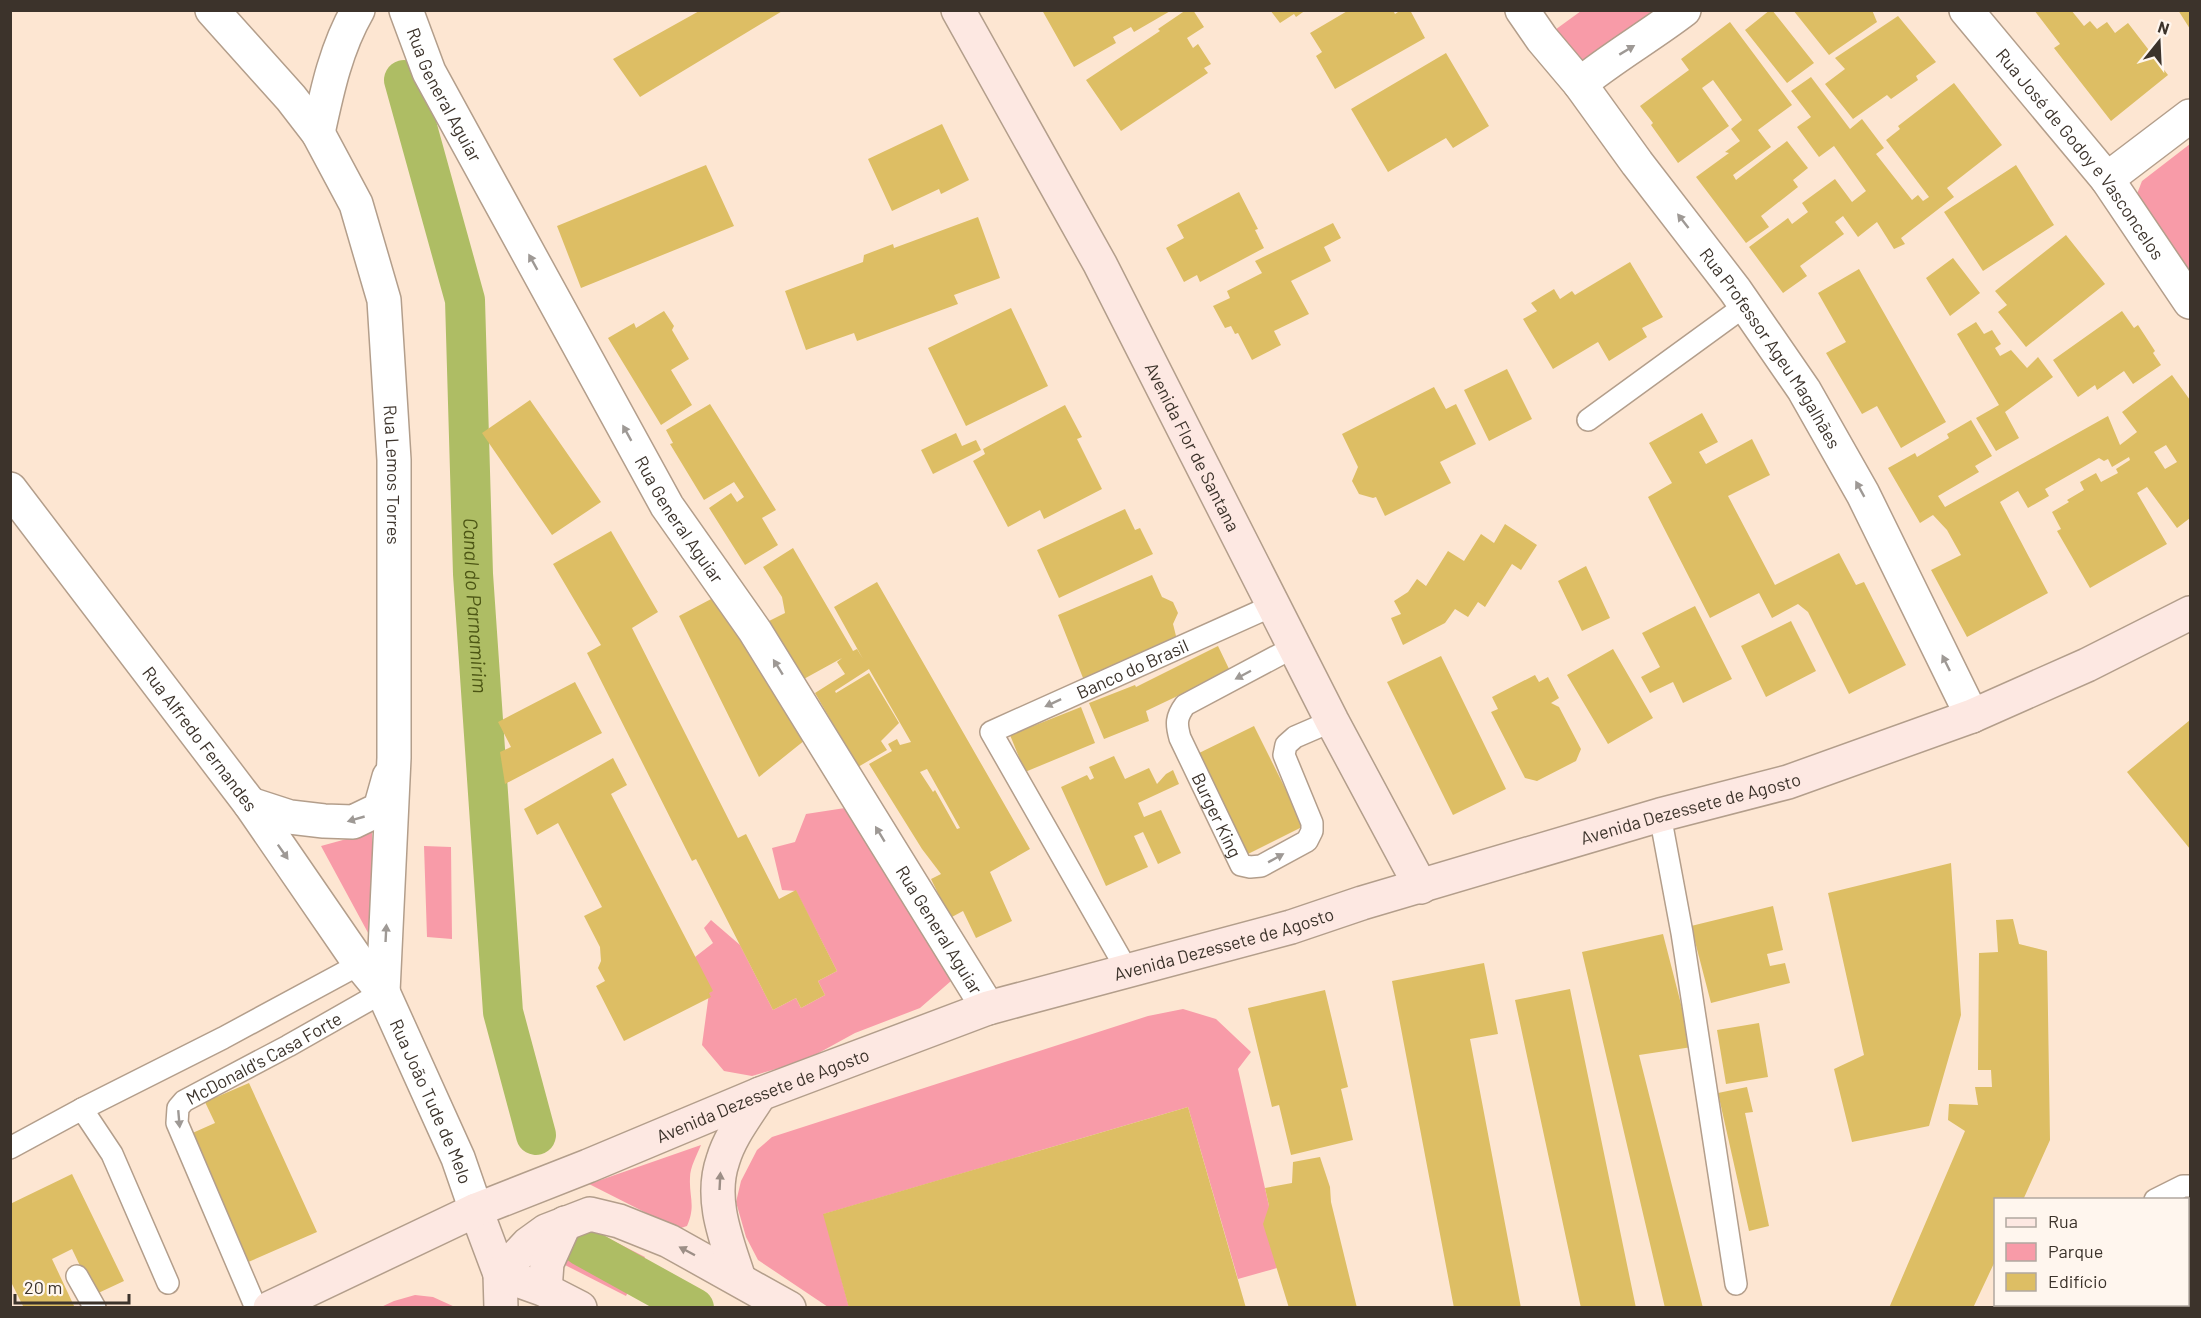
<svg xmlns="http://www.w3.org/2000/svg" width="2201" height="1318" viewBox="0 0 2201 1318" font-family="Barlow,sans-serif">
  <rect width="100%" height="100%" fill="#fde6d2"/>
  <path fill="#f89ba8" d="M1581,11H1683L1584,73L1537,43Z
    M2190,144V282L2137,194L2142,181Z
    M845,808L865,822L955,967L951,981L920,1008L855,1033L804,1061L752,1076L724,1071L702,1045L709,993L695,957L713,943L704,928L711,920L740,945L773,1010L796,998L801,1008L825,995L818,981L837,971L796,891L782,890L772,848L795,842L806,814Z
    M372,832L373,942L321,846Z
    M424,846L451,847L452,939L427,937Z
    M1183,1009L1216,1019L1251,1052L1238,1069L1269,1206L1277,1268L1238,1279L1188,1107L824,1214L849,1307H828L758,1260L746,1237L736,1202L741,1181L757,1150L772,1137L1148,1016Z
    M701,1145C697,1155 690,1167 690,1178C689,1197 696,1206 687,1226L678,1229L589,1184Z
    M580,1228L600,1234L645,1257L626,1296L563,1264Z
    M415,1295L433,1297L455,1307H381L394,1301Z"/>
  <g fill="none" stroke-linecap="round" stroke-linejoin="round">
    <g stroke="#aebd64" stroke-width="40">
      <path id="s1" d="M404,80L465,300L473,574L503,1012L536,1135"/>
      <path d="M582,1246L694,1308"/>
    </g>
  </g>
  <path fill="#ddbe64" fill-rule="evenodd" d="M701,10H784L640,97L613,59Z
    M1042,10H1172L1134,32L1131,27L1113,37L1116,43L1074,67Z
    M1186,10H1193L1204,27L1187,38L1193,48L1198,44L1211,64L1204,68L1208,73L1121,131L1086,80L1160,31L1158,29Z
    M1270,10H1306L1296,17L1294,14L1280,23Z
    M1349,10H1393L1395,14L1401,10H1410L1425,38L1335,89L1316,56L1322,52L1310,33Z
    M1770,10H1772L1814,63L1787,83L1745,30Z
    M1793,10H1872L1877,22L1829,55Z
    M2034,10H2071L2084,26L2090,21L2097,29L2107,22L2115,33L2128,23L2168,75L2111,121L2054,48L2060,44Z
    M2178,10H2190V29Z
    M1898,16L1936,62L1916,76L1918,80L1891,99L1887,95L1853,119L1825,84L1845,69L1835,58Z
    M1730,22L1792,105L1758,130L1771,147L1733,175L1736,180L1787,141L1808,168L1793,180L1798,187L1761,216L1769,227L1746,243L1696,177L1729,153L1725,152L1740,141L1731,129L1742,120L1713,80L1702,88L1729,126L1678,163L1651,125L1653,123L1640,106L1689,70L1681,59Z
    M1446,53L1489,126L1453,148L1446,138L1388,172L1351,109Z
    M1811,77L1850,129L1862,119L1884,148L1876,154L1912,200L1918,195L1923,201L1929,197L1886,140L1900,129L1898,126L1954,83L2002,145L1947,188L1954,197L1901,238L1905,244L1894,249L1877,222L1858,237L1843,216L1835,222L1844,234L1800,266L1807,276L1783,293L1749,247L1788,218L1792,224L1808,212L1802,203L1835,179L1852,202L1866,191L1834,146L1819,157L1797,127L1811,117L1791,91Z
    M942,124L969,180L941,194L939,189L892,211L868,159Z
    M706,165L734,226L581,288L557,226Z
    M2016,165L2054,225L1983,271L1944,212Z
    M1239,192L1258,229L1255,230L1264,248L1200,282L1197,275L1184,282L1166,248L1184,238L1177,225Z
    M978,217L1000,278L954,295L958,304L857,341L854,333L806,350L785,291L863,262L864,255L893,244L894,248Z
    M1333,223L1341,238L1324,247L1331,261L1291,281L1309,314L1274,331L1281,345L1252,360L1238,333L1235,334L1231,326L1225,328L1213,306L1230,298L1227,291L1262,273L1255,261Z
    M2066,235L2105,284L2026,347L1998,312L2007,305L1995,291Z
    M1953,258L1980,293L1950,316L1926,278Z
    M1630,262L1663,317L1642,328L1647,337L1609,361L1598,342L1553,369L1523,319L1537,311L1531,303L1554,289L1560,299L1572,291L1575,295Z
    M1859,269L1946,422L1901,448L1877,406L1862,414L1826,353L1846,342L1818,293Z
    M1011,308L1048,386L966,426L928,348Z
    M664,311L674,326L672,330L689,359L671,370L692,405L661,425L608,338L634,323L636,328Z
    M2122,311L2134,328L2138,325L2155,351L2153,353L2161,365L2133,384L2124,371L2097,390L2095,385L2078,397L2053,360Z
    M1976,322L1984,334L1992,330L2001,344L1995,348L2000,356L2011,350L2027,368L2038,357L2053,377L2005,412L2019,438L1996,451L1976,418L1999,405L1957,334Z
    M1507,369L1532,419L1489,441L1464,390Z
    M2172,375L2190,400V518L2177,528L2147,487L2137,493L2167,544L2090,588L2057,531L2061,529L2052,512L2069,502L2067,500L2084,490L2080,482L2096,473L2101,482L2118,473L2116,469L2130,460L2129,457L2112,467L2108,459L2104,461L2099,458L2045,489L2049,496L2028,508L2018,491L2000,502L2048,593L1967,637L1931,570L1961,555L1947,530L1933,515L1920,523L1888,468L1915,453L1917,457L1949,438L1947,434L1971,420L1992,456L1975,466L1979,472L1938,496L1945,507L2108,416L2120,445L2137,432L2122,412ZM2166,445L2177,462L2165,469L2154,452Z
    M1434,387L1446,409L1456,404L1476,444L1440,462L1451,483L1385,516L1376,497L1373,498L1359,494L1352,481L1358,467L1342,434Z
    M530,400L601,502L552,535L482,433Z
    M710,404L776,510L762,518L778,545L745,565L709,508L731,493L737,502L744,497L734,482L704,500L670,444L673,443L666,430Z
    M1065,405L1082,437L1077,439L1102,489L1044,519L1040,510L1008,527L973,461L985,454L983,449Z
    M1702,413L1718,442L1699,452L1706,464L1752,439L1770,475L1728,496L1775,585L1839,553L1856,585L1864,582L1906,665L1849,694L1808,612L1798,604L1772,618L1759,593L1710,618L1648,497L1672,483L1649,443Z
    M956,433L962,446L976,440L981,450L933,474L921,450Z
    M1125,509L1135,530L1140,528L1153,554L1059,598L1037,550Z
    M1505,524L1537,545L1521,570L1512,564L1485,607L1478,602L1468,617L1455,609L1445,623L1403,645L1391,618L1401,614L1394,601L1408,592L1417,579L1426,586L1448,551L1464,561L1481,534L1494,543Z
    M611,531L658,612L632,628L738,838L746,834L779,899L796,890L837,971L818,981L825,995L801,1008L796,998L773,1010L696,859L692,861L587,653L601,645L553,564Z
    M793,548L852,649L853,651L857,649L863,659L834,607L877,582L1030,849L990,872L1012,921L976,938L963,911L950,918L931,879L941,874L922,849L869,764L892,751L888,744L897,739L900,745L911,742L869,669L835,691L836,693L869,673L899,723L881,741L887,750L858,767L815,693L845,674L837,662L842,658L802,680L769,621L785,613L782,597L763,567ZM927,769L960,828L957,829L935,790L933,792L920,772Z
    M1586,566L1610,618L1582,631L1558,581Z
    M1152,575L1162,597L1173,602L1178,613L1173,624L1178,644L1085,683L1058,615Z
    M713,598L779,690L805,740L759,777L679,616Z
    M1695,606L1732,679L1683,703L1673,682L1650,693L1641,677L1660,667L1642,633Z
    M1791,621L1816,671L1766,697L1741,646Z
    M1218,646L1230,671L1146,711L1149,721L1104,739L1089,703L1135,685L1136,687Z
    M1613,649L1653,718L1608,744L1567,675Z
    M1441,656L1506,789L1453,815L1387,682Z
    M1535,675L1539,682L1548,677L1559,698L1551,703L1559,707L1581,749L1576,761L1537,781L1525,778L1491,712L1498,709L1492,697Z
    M575,682L602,733L505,784L500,752L511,747L498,722Z
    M1081,707L1095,743L1025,772L1010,735Z
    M2190,720V849L2127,772Z
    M1254,726L1304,826L1240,858L1191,757Z
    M1114,756L1125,779L1149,768L1157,784L1166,774L1173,770L1179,784L1138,803L1144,817L1161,810L1181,853L1158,864L1143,832L1134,836L1148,867L1106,886L1061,787L1087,775L1090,780L1094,778L1089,767Z
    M613,758L627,785L611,794L713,991L709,993L711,997L624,1041L596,986L605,981L598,968L601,961L600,947L584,916L602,907L558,823L537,835L524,809Z
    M1951,863L1961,1015L1929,1126L1852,1142L1834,1069L1864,1055L1828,893Z
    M1773,906L1783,950L1767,954L1770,966L1785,963L1790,983L1711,1003L1691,926Z
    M2013,919L2019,944L2047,951L2050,1140L2023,1200H1996V1259L1973,1308H1889L1965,1131L1948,1120L1949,1104L1978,1105L1975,1087H1992L1991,1070H1978L1979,953L1998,952L1996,920Z
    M1663,934L1692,1047L1639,1055L1703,1308H1665L1582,952Z
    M1484,963L1498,1034L1470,1039L1521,1308H1454L1392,981Z
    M1570,989L1636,1308H1581L1515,1000Z
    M1325,990L1348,1087L1341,1089L1353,1140L1291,1155L1279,1105L1272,1107L1248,1008Z
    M1759,1023L1768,1077L1726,1084L1717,1030Z
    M249,1083L317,1232L246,1263L188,1135L215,1123L205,1102Z
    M1747,1087L1753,1112L1745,1113L1769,1226L1749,1231L1718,1093Z
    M1188,1107L1246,1308H849L823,1214Z
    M1320,1157L1330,1187L1331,1202L1357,1308H1289L1263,1224L1269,1206L1265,1188L1292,1183L1293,1162Z
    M72,1174L124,1281L94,1295L72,1249L52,1259L75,1308H24L10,1280V1204Z"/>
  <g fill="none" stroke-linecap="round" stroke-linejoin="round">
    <defs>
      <g id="lane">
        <path d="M1588,420L1746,305"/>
        <path id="s2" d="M1294,647L1185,705C1176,717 1176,724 1180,738L1241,865L1250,867L1261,866L1307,841L1312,831V823L1284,755L1286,745L1295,737L1332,721"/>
        <path d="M1660,815L1682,933L1736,1284"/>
        <path id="s3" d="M1127,970L991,732L1274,605"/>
        <path d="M82,1109L223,1038L360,964"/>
        <path d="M10,1148L82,1109L112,1154L168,1283"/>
        <path d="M2155,1200L2183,1186H2190"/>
        <path d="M77,1276L95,1308"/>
        <path d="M2126,1304L2128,1308"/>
        <path id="s4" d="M256,1308L177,1123L178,1108L184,1101L288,1046L383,992"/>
        <path d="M2086,1308L2087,1304"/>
      </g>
      <g id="street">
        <path id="s5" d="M212,10L291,98L318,133L356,204L384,300L394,460V758L383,992"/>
        <path id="s6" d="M406,10L429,72L667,506L755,631L988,1008"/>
        <path id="s7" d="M1522,10L1542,39L1580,84L1637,163L1735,290L1804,390L1863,494L1972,716"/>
        <path id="s8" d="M1966,10L2107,179L2190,302"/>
        <path d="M1580,84C1613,57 1650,36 1684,10"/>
        <path d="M318,133C327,91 336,48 358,10"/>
        <path d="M2107,179L2190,116"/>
        <path id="s9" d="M10,489L250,804L360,964L383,992L458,1158L476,1210"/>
        <path d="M250,804L290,817L324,821L353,822L380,809L389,777"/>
      </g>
      <g id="secondary">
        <path id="s10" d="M958,10L1100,264L1332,721L1421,887"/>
        <path d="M476,1210L500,1274L501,1308"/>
        <path d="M500,1274L528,1244L546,1231L590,1214L619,1221L669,1241L789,1308"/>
        <path d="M500,1274L545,1290L580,1308"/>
        <path d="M739,1279C727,1241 709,1200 723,1160C730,1136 747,1115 760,1094"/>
        <path d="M545,1290L547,1263L565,1223"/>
        <path id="s11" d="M270,1308L476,1210L588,1166L760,1094L988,1008L1291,927L1362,903L1660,815L1788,782L1972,716L2087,665L2190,613"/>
      </g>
    </defs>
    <use href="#lane" stroke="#b39e8b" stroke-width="24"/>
    <use href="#street" stroke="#b39e8b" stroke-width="36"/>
    <use href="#secondary" stroke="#b39e8b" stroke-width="36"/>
    <use href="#lane" stroke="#fff" stroke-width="21"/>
    <use href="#street" stroke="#fff" stroke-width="33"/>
    <use href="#secondary" stroke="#fde8e2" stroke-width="33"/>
  </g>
  <defs><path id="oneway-solid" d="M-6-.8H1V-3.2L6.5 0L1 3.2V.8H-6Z" transform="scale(1.5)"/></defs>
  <g fill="#9e9995">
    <use href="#oneway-solid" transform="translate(1627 50) rotate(-31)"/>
    <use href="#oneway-solid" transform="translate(1683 221) rotate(-128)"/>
    <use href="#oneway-solid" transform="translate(533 262) rotate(-119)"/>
    <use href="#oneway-solid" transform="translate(627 433) rotate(-119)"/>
    <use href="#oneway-solid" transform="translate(1860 489) rotate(-119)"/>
    <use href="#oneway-solid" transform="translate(1946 663) rotate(-116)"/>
    <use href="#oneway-solid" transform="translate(778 667) rotate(-122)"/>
    <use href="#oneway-solid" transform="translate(1243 675) rotate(152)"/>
    <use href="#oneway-solid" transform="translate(1053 703) rotate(155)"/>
    <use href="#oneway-solid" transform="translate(356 819) rotate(164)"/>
    <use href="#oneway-solid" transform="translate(880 834) rotate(-121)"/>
    <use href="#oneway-solid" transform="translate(283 852) rotate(55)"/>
    <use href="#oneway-solid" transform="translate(1276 858) rotate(-29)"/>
    <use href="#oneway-solid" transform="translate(386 933) rotate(-87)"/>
    <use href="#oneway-solid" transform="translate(179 1119) rotate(85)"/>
  </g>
  <g fill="#9c8e86">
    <use href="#oneway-solid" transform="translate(720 1181) rotate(-87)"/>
    <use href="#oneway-solid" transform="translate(687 1251) rotate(-152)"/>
  </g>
  <g text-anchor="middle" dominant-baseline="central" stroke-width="4.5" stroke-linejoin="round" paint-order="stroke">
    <g font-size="18" fill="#3c332b" stroke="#fff6ee">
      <text stroke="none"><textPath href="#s6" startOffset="93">Rua General Aguiar</textPath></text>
      <text stroke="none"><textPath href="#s8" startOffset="184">Rua José de Godoy e Vasconcelos</textPath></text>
      <text stroke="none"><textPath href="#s7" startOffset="420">Rua Professor Ageu Magalhães</textPath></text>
      <text stroke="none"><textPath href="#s10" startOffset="496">Avenida Flor de Santana</textPath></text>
      <text stroke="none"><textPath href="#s5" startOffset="518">Rua Lemos Torres</textPath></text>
      <text stroke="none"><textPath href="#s6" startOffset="579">Rua General Aguiar</textPath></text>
      <text stroke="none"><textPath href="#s3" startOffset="429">Banco do Brasil</textPath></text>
      <text stroke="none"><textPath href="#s9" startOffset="314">Rua Alfredo Fernandes</textPath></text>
      <text stroke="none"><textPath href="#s11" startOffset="1509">Avenida Dezessete de Agosto</textPath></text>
      <text stroke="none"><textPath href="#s2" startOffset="244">Burger King</textPath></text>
      <text stroke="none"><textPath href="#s6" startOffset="1065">Rua General Aguiar</textPath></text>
      <text stroke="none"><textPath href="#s11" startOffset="1023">Avenida Dezessete de Agosto</textPath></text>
      <text stroke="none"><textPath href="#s4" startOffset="316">McDonald's Casa Forte</textPath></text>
      <text stroke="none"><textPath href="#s11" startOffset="537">Avenida Dezessete de Agosto</textPath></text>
      <text stroke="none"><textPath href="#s9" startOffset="746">Rua João Tude de Melo</textPath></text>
    </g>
    <g font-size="20" font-style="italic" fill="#4c5514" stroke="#fff6ee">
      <text stroke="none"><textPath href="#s1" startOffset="534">Canal do Parnamirim</textPath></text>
    </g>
  </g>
  <rect width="2201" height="1318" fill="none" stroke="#3c332b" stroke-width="24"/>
  <rect x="1994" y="1198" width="195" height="108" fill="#fff6ee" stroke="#b1a8a0" stroke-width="1.5"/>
  <rect x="2006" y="1218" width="30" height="9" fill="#fde8e2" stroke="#b1a8a0" stroke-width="1.5"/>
  <text x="2048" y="1228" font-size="18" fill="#3c332b">Rua</text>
  <rect x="2006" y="1243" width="30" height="18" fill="#f89ba8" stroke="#b1a8a0" stroke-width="1.5"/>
  <text x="2048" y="1258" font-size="18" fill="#3c332b">Parque</text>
  <rect x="2006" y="1273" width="30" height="18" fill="#ddbe64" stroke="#b1a8a0" stroke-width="1.5"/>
  <text x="2048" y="1288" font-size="18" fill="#3c332b">Edifício</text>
  <g transform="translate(2159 42) rotate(18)" stroke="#fff6ee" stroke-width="4.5" paint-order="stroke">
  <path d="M0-4.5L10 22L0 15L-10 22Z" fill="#3c332b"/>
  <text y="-9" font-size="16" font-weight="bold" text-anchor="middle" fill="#3c332b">N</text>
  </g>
  <path d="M15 1294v9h114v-9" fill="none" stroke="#3c332b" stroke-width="3"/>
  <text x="24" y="1294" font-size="18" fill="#3c332b" stroke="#fff6ee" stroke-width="4.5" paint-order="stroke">20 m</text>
</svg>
